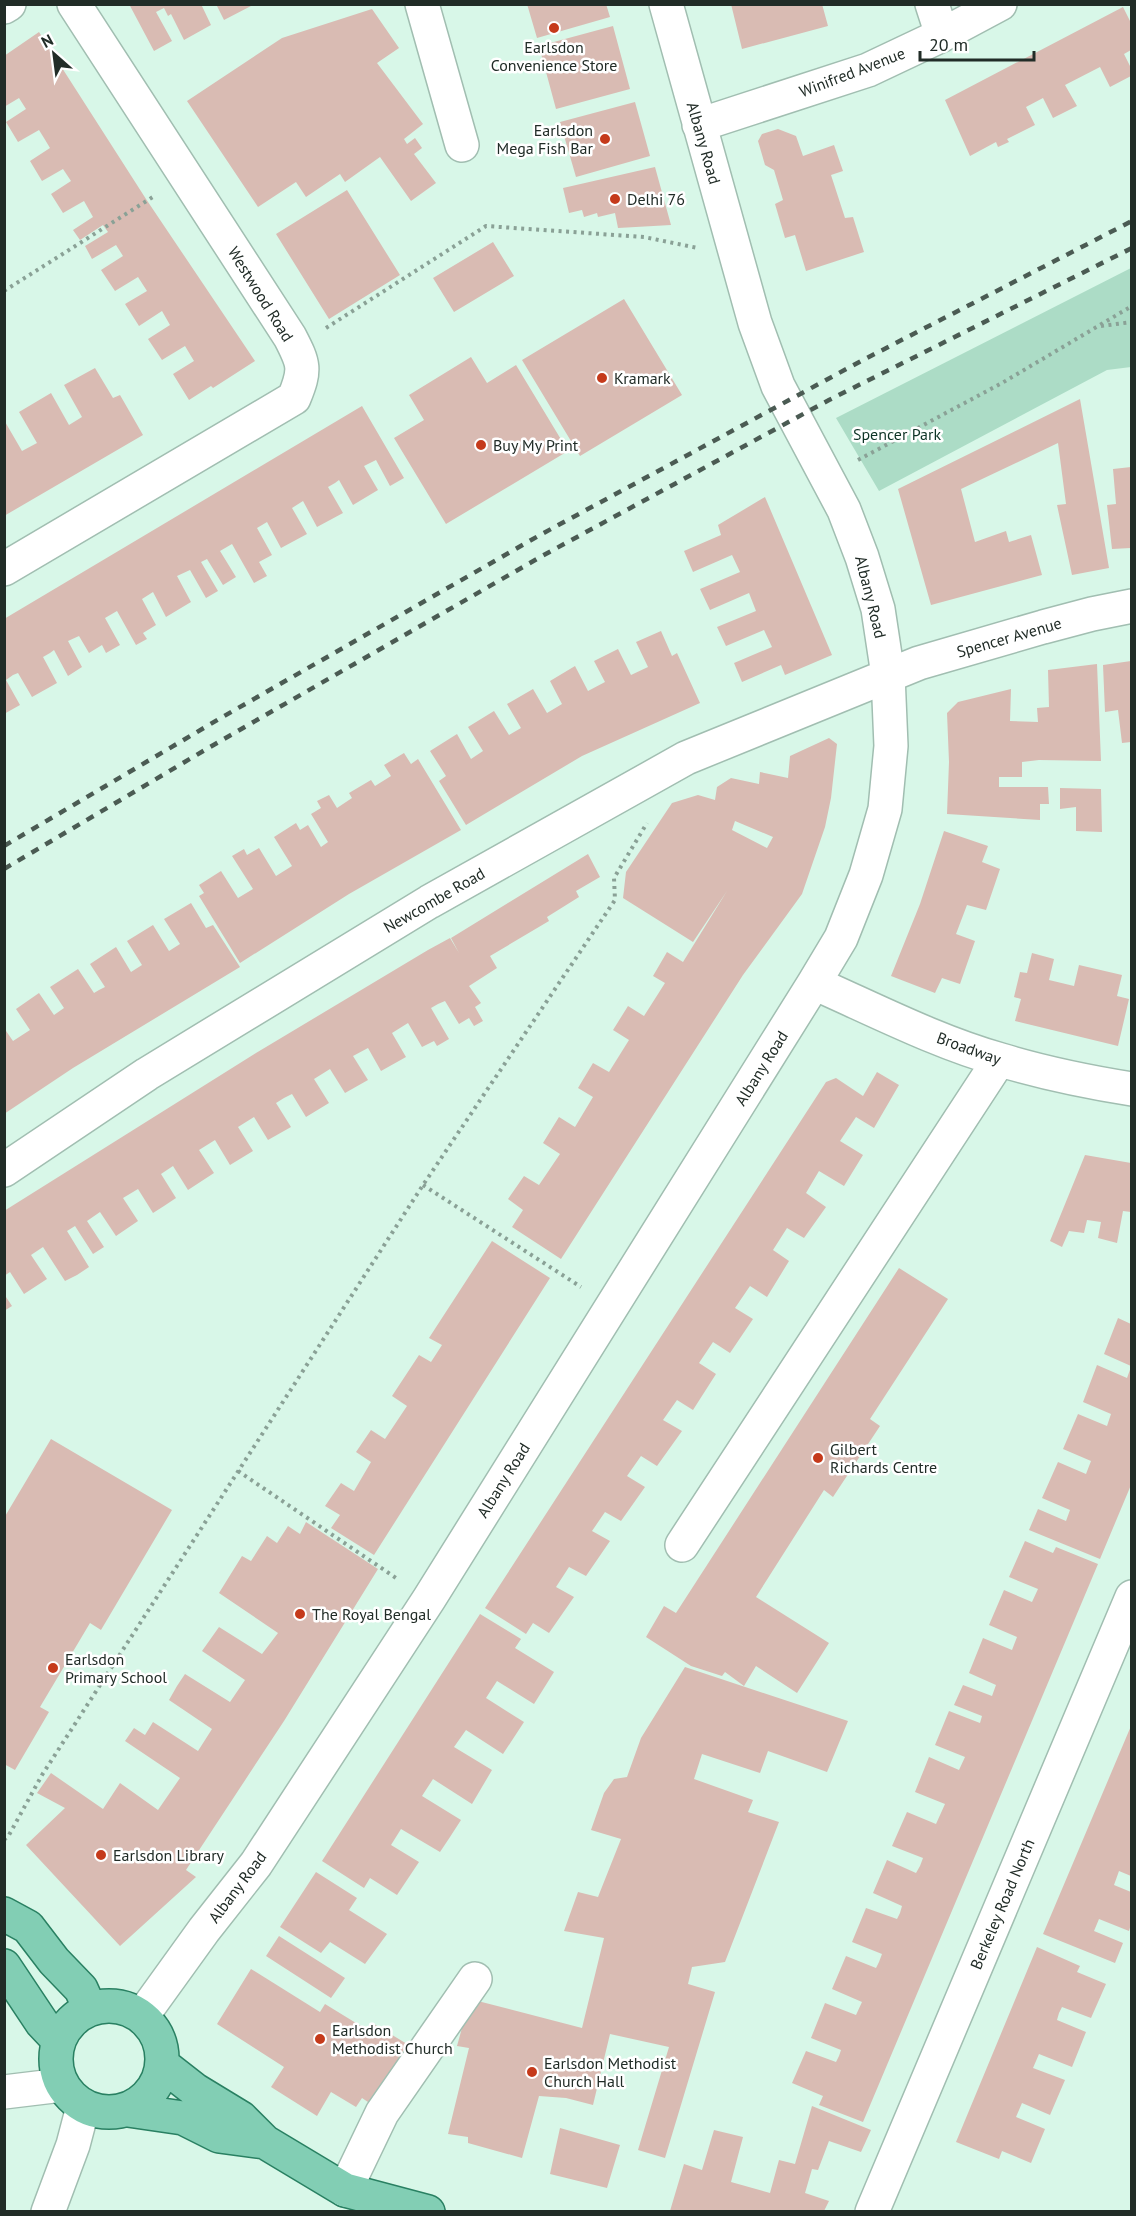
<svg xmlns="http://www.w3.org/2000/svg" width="1136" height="2216" viewBox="0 0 1136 2216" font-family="'PT Sans',sans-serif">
  <rect width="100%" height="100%" fill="#d8f7e8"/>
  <path fill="#acdcc6" d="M1131,268V367L1107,370L879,491L836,418Z"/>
  <path fill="#d9bbb3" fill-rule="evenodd" d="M129,4H201L211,25L184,40L171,14L168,16L164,8L156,12L172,41L154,51Z
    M216,4H250L251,6L224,20Z
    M527,4H606L610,17L537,38Z
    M731,4H822L828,26L742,49Z
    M1123,7L1131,23V50L1124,54L1131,68V76L1110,87L1100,67L1065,85L1077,106L1053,118L1043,98L1026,107L1035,125L1007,139L1009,142L998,147L996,142L970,156L945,100Z
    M372,9L399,48L377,63L423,124L404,139L407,144L415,138L422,148L414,154L436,183L411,201L380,157L345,182L340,174L306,197L296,182L258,207L187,101L282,38Z
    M613,26L630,89L556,109L539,46Z
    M39,32L146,199L255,361L213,388L211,386L189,400L173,374L194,361L185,346L162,360L148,339L170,325L162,311L139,326L125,304L147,291L138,277L115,291L101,270L123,256L116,245L92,259L85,246L108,232L103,225L80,240L73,230L93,217L84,201L63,213L51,194L71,181L63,169L42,181L30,161L50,148L44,138L39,130L18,142L6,122L26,109L19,98L4,107V56Z
    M635,102L650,156L576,177L560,122Z
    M778,129L796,136L803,156L834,145L843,171L831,175L845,218L853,217L864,252L806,271L795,235L785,238L775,204L783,200L774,170L765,165L758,141L762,134Z
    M655,167L671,225L618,228L615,213L598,217L597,213L584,217L582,210L569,213L563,188Z
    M347,190L400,275L329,319L276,234Z
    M493,242L514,276L454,312L433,278Z
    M624,299L682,395L580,456L522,360Z
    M471,357L487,383L516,365L568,451L446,524L394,438L424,420L409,395Z
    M95,368L113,398L120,395L143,435L4,516V420L22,451L37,443L19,412L51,393L69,425L82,417L64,385Z
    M1080,399L1109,568L1072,575L1057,505L1066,504L1058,443L961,489L975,542L1006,531L1009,542L1031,535L1042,575L931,605L898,489Z
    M362,406L404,478L390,486L376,460L364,466L378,490L353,505L339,480L335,483L328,487L343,513L317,527L303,501L292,508L307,534L281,548L267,522L257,528L272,555L259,562L267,576L254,583L232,544L220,551L236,577L223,585L207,559L201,562L218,591L206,598L190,570L177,576L191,602L166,617L153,592L142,599L156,625L143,633L147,639L136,645L117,611L105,618L120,645L106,653L102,645L89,653L79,636L68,641L82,667L68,676L54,650L50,653L43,657L57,683L32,697L18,673L13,675L6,680L20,705L4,714V619Z
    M1131,467V548L1112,549L1107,505L1116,504L1113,469Z
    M765,497L832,655L785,675L781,665L742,682L734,663L772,647L764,630L726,646L717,627L756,611L749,593L710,610L700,589L740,572L732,555L693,572L684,551L721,535L718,525Z
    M661,631L672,656L677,653L700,703L582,756L466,825L439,781L446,776L430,751L457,734L471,759L483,751L468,727L494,711L509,735L521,728L507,704L533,689L547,713L562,704L550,681L575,666L588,691L605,682L594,661L618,649L631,675L648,667L636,642Z
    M1131,661V742L1122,743L1118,710L1105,712L1103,665Z
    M1097,664L1101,761L1039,760L1022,762V777H999V787H1048L1049,804H1040V820L947,814L949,762L947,713L958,702L1011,689L1010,721L1038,722L1037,708L1049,707L1048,670Z
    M829,738L837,744L831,798L825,827L802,894L743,975L561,1259L512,1227L523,1210L508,1199L524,1176L539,1185L560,1154L543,1143L559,1117L575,1127L593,1097L578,1088L593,1063L609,1072L629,1040L613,1030L628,1006L644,1016L665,983L653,976L667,952L683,962L727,891L693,942L623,898L626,872L672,803L698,795L715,800L717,787L731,778L759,784L760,772L788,778L790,756ZM735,821L773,837L767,848L732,830Z
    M404,753L411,764L418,759L461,830L349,894L240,963L199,896L204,893L199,885L221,871L238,898L253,889L232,856L244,849L247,855L259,848L276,876L292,866L274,837L296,823L300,830L308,825L321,847L328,842L311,814L321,808L317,801L329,795L337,808L352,798L349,793L371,780L375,786L391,776L384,765Z
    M1060,788L1101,789L1102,832L1076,831V807L1060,809Z
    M944,831L988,846L982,862L1000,869L986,910L967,905L956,934L975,941L960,984L942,978L935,993L891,976L920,904Z
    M588,854L600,877L576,891L579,897L547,917L549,921L490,956L497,968L469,986L481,1003L475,1007L483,1021L474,1026L469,1018L459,1024L445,1001L438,1004L431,1008L449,1039L437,1046L434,1041L422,1047L408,1023L392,1033L406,1057L381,1071L368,1048L353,1056L368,1080L345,1093L330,1069L314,1079L329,1103L306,1117L292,1094L284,1098L276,1103L291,1127L268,1140L254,1117L238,1127L253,1151L230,1165L215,1140L199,1150L214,1173L188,1190L173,1166L161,1174L176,1198L164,1206L153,1213L138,1189L123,1198L138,1221L116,1236L100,1212L87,1221L104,1247L93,1254L75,1226L67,1231L89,1267L77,1275L65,1281L43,1247L31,1255L47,1279L24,1294L10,1272L4,1276V1211L256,1053L428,950L450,938L459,953L451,938Z
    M191,903L206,928L213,925L240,967L73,1068L4,1114V1028L13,1041L30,1030L16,1009L39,993L54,1015L64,1008L50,987L78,969L94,993L99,990L105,987L90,964L116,947L131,972L142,965L127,941L153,925L169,951L180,944L164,919Z
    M1032,953L1054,959L1049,980L1074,986L1079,965L1122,975L1117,996L1129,999L1118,1046L1015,1021L1021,999L1014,997L1020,972L1027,973Z
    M877,1072L899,1085L874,1128L856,1117L840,1141L863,1155L844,1186L819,1171L806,1193L826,1207L804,1238L787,1228L773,1250L789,1261L767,1297L750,1286L735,1308L753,1319L730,1353L713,1342L699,1363L716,1374L693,1410L677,1400L663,1420L682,1431L657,1466L641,1456L627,1476L645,1487L621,1521L605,1512L592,1531L610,1541L586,1576L569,1567L556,1587L574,1597L549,1633L533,1623L526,1634L485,1608L826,1082L836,1078L863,1096Z
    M1085,1155L1131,1163V1212L1123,1211L1117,1243L1098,1238L1101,1222L1087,1220L1084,1233L1069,1231L1062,1247L1050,1241Z
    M492,1241L550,1278L374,1555L331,1528L340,1515L325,1506L341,1483L354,1491L371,1462L356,1452L371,1430L385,1439L407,1406L392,1396L419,1355L431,1362L442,1345L429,1338Z
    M899,1268L948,1299L870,1419L880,1426L833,1497L824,1490L756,1597L829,1643L797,1693L756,1666L744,1686L725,1672L722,1676L691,1666L646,1637L664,1606L676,1613Z
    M4,1294L12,1306L4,1311Z
    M1118,1318L1131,1324V1366L1104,1354Z
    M1097,1365L1127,1378L1131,1367V1485L1100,1559L1029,1530L1038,1509L1066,1521L1070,1510L1042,1498L1058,1462L1086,1474L1091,1461L1063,1449L1078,1414L1107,1426L1111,1414L1083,1402Z
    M51,1439L172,1510L101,1630L90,1623L40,1707L49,1712L15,1770L4,1764V1518Z
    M306,1522L378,1569L284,1721L186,1870L196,1877L120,1946L26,1845L65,1808L37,1793L51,1773L103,1809L120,1783L158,1810L180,1778L125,1741L134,1728L145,1735L153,1722L198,1751L212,1729L169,1700L177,1686L185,1674L230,1702L245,1680L202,1651L219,1627L262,1654L278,1633L219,1593L242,1556L251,1561L267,1536L277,1543L288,1526L300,1534Z
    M1025,1541L1053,1553L1056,1547L1098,1564L863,2122L819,2105L823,2096L792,2083L806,2051L836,2062L839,2056L841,2050L811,2038L825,2003L856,2015L862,2002L832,1989L846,1956L876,1968L879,1962L882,1954L852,1942L866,1908L897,1919L900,1913L902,1906L873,1893L887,1860L916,1873L920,1866L923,1858L892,1846L907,1812L936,1824L945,1804L915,1792L929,1757L959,1770L965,1757L935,1745L949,1711L980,1723L982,1716L954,1705L963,1685L992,1696L996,1685L969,1673L983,1638L1012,1650L1017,1637L989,1625L1004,1590L1032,1602L1038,1589L1009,1577Z
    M480,1614L521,1639L515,1648L554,1672L534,1704L497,1681L486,1698L524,1722L503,1754L466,1730L454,1747L492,1770L472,1804L433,1779L422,1796L461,1820L450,1837L440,1852L401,1829L391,1845L419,1862L397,1895L370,1878L364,1888L322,1861Z
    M685,1667L848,1721L827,1772L768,1751L760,1773L702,1754L694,1779L753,1800L748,1812L779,1822L725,1962L692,1967L688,1984L715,1992L665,2158L638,2150L669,2047L610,2034L593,2105L566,2098L539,2096L522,2158L468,2143V2137L448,2134L469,2048L457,2046L470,1999L582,2028L604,1938L564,1931L578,1892L598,1897L621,1839L591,1830L604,1793L614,1779L627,1777L641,1738Z
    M1131,1726V1876L1119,1871L1114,1885L1131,1892V1924L1129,1931L1099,1919L1094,1931L1123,1943L1115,1963L1043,1934Z
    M316,1872L357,1898L349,1910L387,1934L365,1964L330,1942L321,1953L280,1927Z
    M279,1936L345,1978L331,1998L266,1956Z
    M1037,1947L1080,1966L1077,1972L1106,1984L1091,2018L1062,2007L1059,2013L1057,2020L1086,2032L1072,2067L1039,2054L1033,2068L1065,2080L1050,2115L1022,2103L1016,2117L1045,2129L1031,2163L1002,2151L999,2159L956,2142Z
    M251,1969L320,2012L325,2004L369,2031L374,2024L412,2047L374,2106L362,2098L356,2107L331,2092L317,2116L271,2087L284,2067L217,2024Z
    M812,2106L871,2130L861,2152L829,2141L818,2170L812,2169L805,2193L829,2201L824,2211H670L684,2164L702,2170L714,2130L743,2137L731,2182L770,2193L779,2160L795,2164Z
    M560,2128L620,2145L607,2188L550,2174Z"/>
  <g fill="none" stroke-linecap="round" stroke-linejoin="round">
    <defs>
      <path id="minor" d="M422,4L462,145
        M932,4L942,35
        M4,7L9,4
        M699,125L868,70L942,35L1000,4
        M4,569L294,398C306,369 304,364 290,337L74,4
        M814,983C875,1010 937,1042 1001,1060C1044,1073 1088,1082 1132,1089
        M4,1170L147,1074L429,902L686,758L919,663L1043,627L1092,614L1132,606
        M682,1545L999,1060
        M142,2016L204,1930L256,1864L429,1599L814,983L841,938L866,875L885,809L891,746L888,675L878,609L862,557L844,510L778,386L755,323L666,4
        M4,2092L62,2085
        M345,2190L382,2113L475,1979
        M48,2212L73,2145L83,2107
        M872,2212L1132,1597"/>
      <path id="major" d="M4,1914L28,1927L54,1961L81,1989L90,2009
        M4,1966L42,2023L59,2041
        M56 2059a53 53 0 1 1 106 0a53 53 0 1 1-106 0Z
        M163,2065L195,2090L241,2118L265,2142L345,2190L428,2212
        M128,2110L183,2118L219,2136L265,2142"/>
    </defs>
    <use href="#minor" stroke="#a1beb1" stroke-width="36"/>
    <use href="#major" stroke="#298062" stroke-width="36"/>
    <path stroke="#8aa196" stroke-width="4" stroke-dasharray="3 4.5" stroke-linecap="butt" d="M4,291L156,195
      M1101,326L1132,322
      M326,328L486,226L644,237L698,248
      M858,460L1002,383L1132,306
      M423,1185L581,1287
      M238,1471L399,1580
      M4,1840L9,1835L42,1775L423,1185L615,900L614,878L647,823"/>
    <use href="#minor" stroke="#fff" stroke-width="33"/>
    <use href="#major" stroke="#82ceb4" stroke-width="33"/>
    <path stroke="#4b5b53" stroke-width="4.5" stroke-dasharray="8 8" stroke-linecap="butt" d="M4,846L219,719L540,535L863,360L1132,221
      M4,869L210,747L542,556L829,400L1132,248"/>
  </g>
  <g fill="#c53a1b" stroke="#fff" stroke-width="2">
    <circle cx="554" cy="28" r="6"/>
    <circle cx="605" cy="139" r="6"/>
    <circle cx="615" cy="199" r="6"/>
    <circle cx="602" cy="378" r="6"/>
    <circle cx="481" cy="445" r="6"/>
    <circle cx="818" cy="1458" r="6"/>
    <circle cx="300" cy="1614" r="6"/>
    <circle cx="53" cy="1668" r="6"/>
    <circle cx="101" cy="1855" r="6"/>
    <circle cx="320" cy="2039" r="6"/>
    <circle cx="532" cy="2072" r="6"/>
  </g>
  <g text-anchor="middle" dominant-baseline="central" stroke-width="5" stroke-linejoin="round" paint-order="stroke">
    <g font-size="16" fill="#212c27" stroke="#fff" text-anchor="start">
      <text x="554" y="47" text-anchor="middle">Earlsdon<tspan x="554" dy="18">Convenience Store</tspan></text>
      <text x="593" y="130" text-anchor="end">Earlsdon<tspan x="593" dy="18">Mega Fish Bar</tspan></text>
      <text x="627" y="199">Delhi 76</text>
      <text x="614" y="378">Kramark</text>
      <text x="493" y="445">Buy My Print</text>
      <text x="830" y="1449">Gilbert<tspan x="830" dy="18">Richards Centre</tspan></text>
      <text x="312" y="1614">The Royal Bengal</text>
      <text x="65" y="1659">Earlsdon<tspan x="65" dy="18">Primary School</tspan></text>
      <text x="113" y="1855">Earlsdon Library</text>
      <text x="332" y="2030">Earlsdon<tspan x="332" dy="18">Methodist Church</tspan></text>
      <text x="544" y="2063">Earlsdon Methodist<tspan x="544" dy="18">Church Hall</tspan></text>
    </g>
    <g font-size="16" fill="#212c27" stroke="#fff">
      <text transform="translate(852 72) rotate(-21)">Winifred Avenue</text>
      <text transform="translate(704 143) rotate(74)">Albany Road</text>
      <text transform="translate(261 294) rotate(58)">Westwood Road</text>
      <text transform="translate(871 597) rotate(76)">Albany Road</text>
      <text transform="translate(1009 637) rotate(-16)">Spencer Avenue</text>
      <text transform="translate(434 900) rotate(-30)">Newcombe Road</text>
      <text transform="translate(969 1048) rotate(20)">Broadway</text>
      <text transform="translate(761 1068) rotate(-58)">Albany Road</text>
      <text transform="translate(503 1480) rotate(-58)">Albany Road</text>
      <text transform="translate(237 1887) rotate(-53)">Albany Road</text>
      <text transform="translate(1002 1904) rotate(-67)">Berkeley Road North</text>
    </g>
    <g font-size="16" fill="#0e3426" stroke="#fff">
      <text x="897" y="434">Spencer Park</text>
    </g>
  </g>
  <rect width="1136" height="2216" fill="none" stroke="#212c27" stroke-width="12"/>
  <g transform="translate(54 54) rotate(332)" stroke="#ffffff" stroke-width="4.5" paint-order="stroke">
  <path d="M0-4.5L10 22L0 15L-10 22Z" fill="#212c27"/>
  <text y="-9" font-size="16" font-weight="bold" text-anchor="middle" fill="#212c27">N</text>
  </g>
  <path d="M920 51v9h114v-9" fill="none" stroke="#212c27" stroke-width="3"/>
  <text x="929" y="51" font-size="18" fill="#212c27" stroke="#ffffff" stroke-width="4.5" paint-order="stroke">20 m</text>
</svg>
